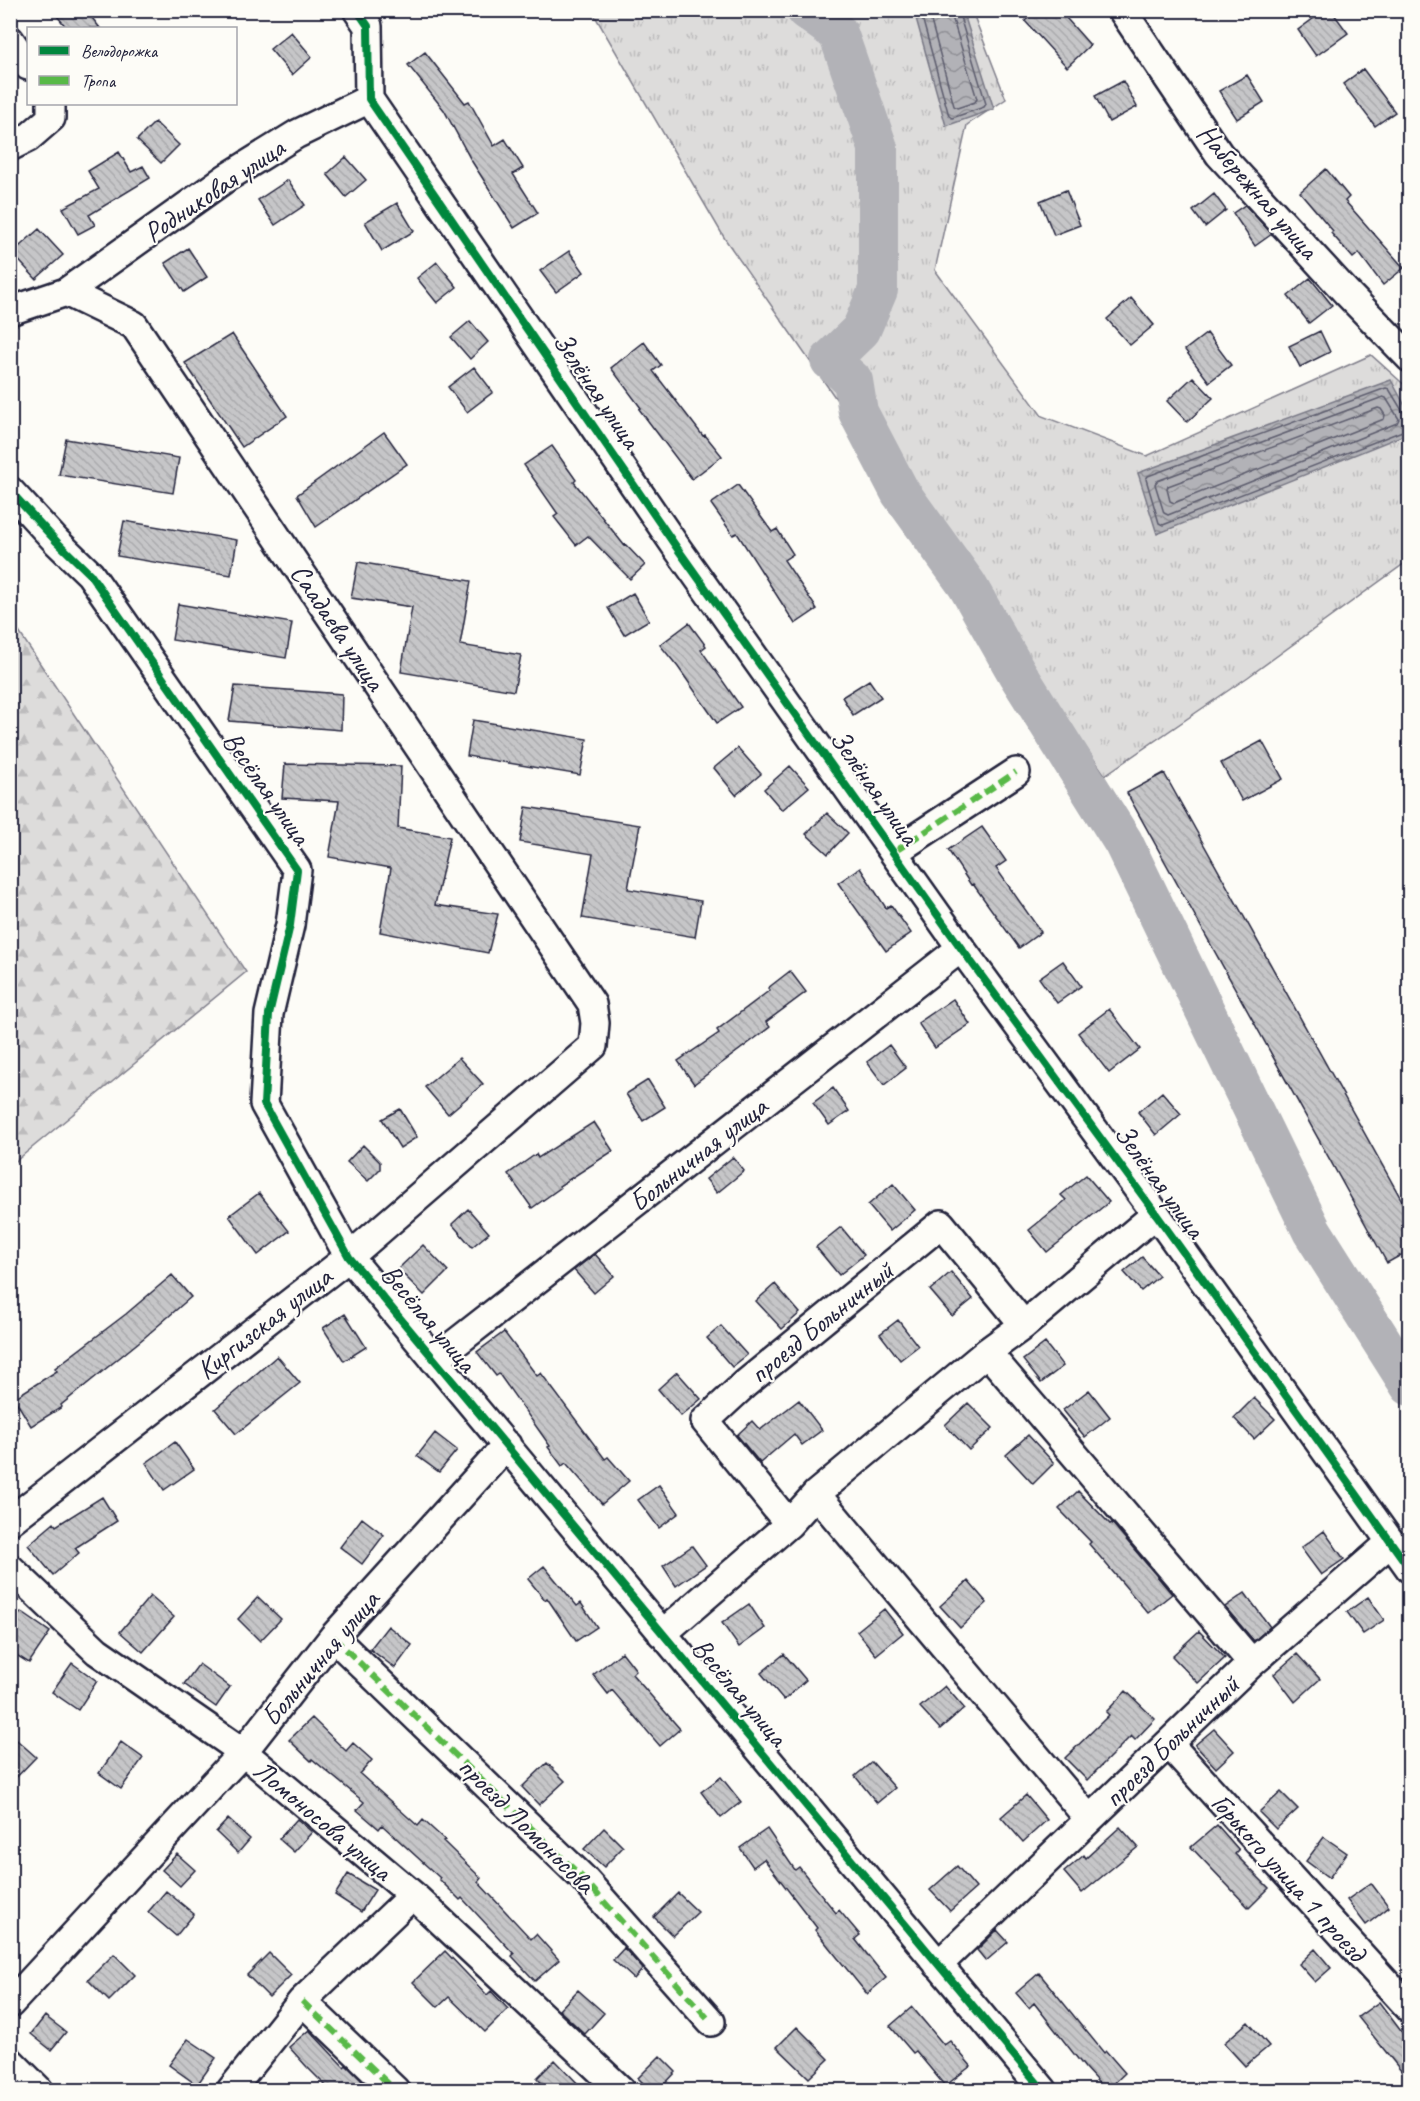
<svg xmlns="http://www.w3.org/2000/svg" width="1420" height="2101" viewBox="0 0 1420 2101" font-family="Caveat,sans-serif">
  <defs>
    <pattern id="grass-tufts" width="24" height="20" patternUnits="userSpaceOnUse" patternTransform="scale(1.5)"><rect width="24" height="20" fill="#dddcdb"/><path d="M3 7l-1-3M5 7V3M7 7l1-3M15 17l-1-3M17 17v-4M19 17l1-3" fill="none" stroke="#bdbcbd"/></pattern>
    <pattern id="forest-firs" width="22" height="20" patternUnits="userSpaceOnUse" patternTransform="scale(1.5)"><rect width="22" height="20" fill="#dddcdb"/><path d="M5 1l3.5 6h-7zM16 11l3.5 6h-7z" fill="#bdbcbd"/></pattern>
    <pattern id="water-waves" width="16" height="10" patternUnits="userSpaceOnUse" patternTransform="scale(1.5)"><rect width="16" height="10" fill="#b2b2b7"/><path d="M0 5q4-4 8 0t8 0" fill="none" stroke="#909096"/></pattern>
    <pattern id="building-back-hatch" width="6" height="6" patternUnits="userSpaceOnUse" patternTransform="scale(1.5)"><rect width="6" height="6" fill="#c6c6c8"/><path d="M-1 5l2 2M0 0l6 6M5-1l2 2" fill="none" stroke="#aaaaad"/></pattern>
  </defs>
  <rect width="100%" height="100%" fill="#fdfcf7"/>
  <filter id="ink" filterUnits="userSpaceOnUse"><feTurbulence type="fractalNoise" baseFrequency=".0167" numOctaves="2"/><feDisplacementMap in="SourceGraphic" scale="12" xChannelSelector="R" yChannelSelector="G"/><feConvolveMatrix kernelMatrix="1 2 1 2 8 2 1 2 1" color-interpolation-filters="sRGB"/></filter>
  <g filter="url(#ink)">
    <path fill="url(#grass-tufts)" stroke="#807f8b" stroke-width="1.5" d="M592,11H972L1006,99L967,125L935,270L1042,416L1147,456L1371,355L1409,389V560L1248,677L1105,775L975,590L873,452L725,239Z"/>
    <path fill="url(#forest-firs)" stroke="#807f8b" stroke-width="1.5" d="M11,620L246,972L11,1165L10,1164Z"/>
    <path fill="url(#water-waves)" stroke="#787885" stroke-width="1.5" d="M914,11H963L994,109L946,126Z
      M1391,380L1409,413V433L1157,534L1138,473Z"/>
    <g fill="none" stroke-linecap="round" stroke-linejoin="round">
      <path stroke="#5c5c6d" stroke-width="1.5" d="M920,10L949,116L952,118L984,107L986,104L958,10
        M928,10L954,106L957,108L975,102L977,99L950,10
        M1383,397L1386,398L1399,419L1397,423L1168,515L1164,513L1155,484L1157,481Z
        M1378,408L1381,409L1385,415L1384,419L1174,503L1170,501L1167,489L1168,486Z
        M1410,415L1403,412L1389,389L1386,388L1148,476L1146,479L1159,523L1163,525L1410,428"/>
      <path stroke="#b2b2b7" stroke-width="40" d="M806,10L838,33L878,148V290L861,330L830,360L853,381L858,412L900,492L967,585L1017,673L1123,842L1312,1231L1410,1386"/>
    </g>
    <path fill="url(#building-back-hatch)" stroke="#22223b" stroke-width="1.5" d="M52,10H86L100,28H67Z
      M1036,10H1059L1090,45L1067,67L1025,21Z
      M1325,10H1331L1348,33L1316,56L1298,30Z
      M291,32L312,57L292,75L270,49Z
      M425,52L465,103L469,101L494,146L505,139L523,168L513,174L538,213L514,228L471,160L444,110L408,65Z
      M1363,69L1395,112L1375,126L1343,84Z
      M1247,75L1264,102L1237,119L1219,91Z
      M1123,81L1137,107L1109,122L1095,96Z
      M155,122L179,145L161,163L137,140Z
      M119,152L131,172L143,166L150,178L89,215L95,225L78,234L63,208L99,189L88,171Z
      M346,157L366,180L346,197L327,174Z
      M1326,169L1349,197L1345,201L1404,268L1383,285L1359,253L1353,258L1331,233L1333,231L1300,192Z
      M288,180L305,205L275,225L258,200Z
      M1066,190L1080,225L1054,235L1040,201Z
      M1214,194L1226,210L1205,227L1193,211Z
      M397,203L414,231L382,251L365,222Z
      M1245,205L1272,234L1255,246L1233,213Z
      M39,229L63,255L36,279L12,253Z
      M188,248L207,277L184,292L165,263Z
      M569,251L584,272L556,292L540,271Z
      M437,262L457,287L437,303L417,278Z
      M1310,278L1332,305L1309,323L1288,296Z
      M1131,298L1154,325L1130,345L1107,319Z
      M470,321L488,342L470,359L451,337Z
      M1320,331L1330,352L1300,367L1289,346Z
      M1207,333L1231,365L1209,382L1185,350Z
      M232,334L287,416L242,447L185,363Z
      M644,342L661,365L653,371L703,436L705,435L722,456L692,479L639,409L641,408L611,368Z
      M474,367L493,392L467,412L448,387Z
      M1193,377L1213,398L1187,422L1167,401Z
      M384,432L407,464L316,527L297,495Z
      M66,439L179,458L173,493L59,475Z
      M552,446L576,480L574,482L624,545L625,544L645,565L630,579L588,536L576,545L554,517L558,514L524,465Z
      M738,485L772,532L777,529L793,554L784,560L817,609L795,624L737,533L733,535L711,504Z
      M124,521L237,540L231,575L117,556Z
      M358,562L471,581L460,645L521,655L514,691L401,672L412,607L351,598Z
      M633,593L649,620L624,635L608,608Z
      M178,604L292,623L286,658L172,640Z
      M689,623L706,646L701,650L741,707L717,723L678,667L660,645Z
      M869,680L881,697L853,715L842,697Z
      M235,686L342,694L341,730L229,721Z
      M473,720L587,739L580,775L467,756Z
      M1262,741L1283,779L1242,801L1221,763Z
      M738,748L761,774L736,795L714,768Z
      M285,764L401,766L398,828L450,837L435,905L498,914L488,953L380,932L391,868L329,857L339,801L282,798Z
      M790,766L809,787L782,810L764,789Z
      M1164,773L1410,1215V1250L1387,1263L1127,793Z
      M526,807L640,825L628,889L701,901L695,937L582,918L593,854L520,842Z
      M827,813L848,833L828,854L806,834Z
      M982,827L1006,861L996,868L1041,932L1019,948L973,884L971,885L948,850Z
      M860,868L886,908L891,905L911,933L886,951L838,883Z
      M1063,961L1081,986L1057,1003L1039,978Z
      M790,971L806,992L766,1022L770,1027L694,1084L678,1061L719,1033L717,1030L770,990L768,988Z
      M953,999L970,1024L935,1048L918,1023Z
      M1109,1009L1140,1049L1109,1073L1078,1033Z
      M889,1045L906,1068L884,1085L867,1062Z
      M459,1058L483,1084L448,1114L425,1087Z
      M648,1080L665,1107L643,1121L626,1094Z
      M833,1088L849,1111L829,1125L813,1103Z
      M1162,1092L1181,1114L1156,1135L1138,1112Z
      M400,1109L417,1137L400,1148L382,1119Z
      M594,1122L613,1151L559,1186L560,1188L532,1208L508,1174L536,1154L538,1158Z
      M363,1145L380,1162V1169L368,1181L347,1162Z
      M733,1157L744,1171L717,1193L706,1179Z
      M1086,1175L1109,1202L1047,1252L1029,1230L1066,1200L1061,1195Z
      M893,1184L915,1210L890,1231L868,1205Z
      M259,1193L289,1231L258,1255L229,1216Z
      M468,1209L489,1233L472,1247L452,1224Z
      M841,1227L864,1255L839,1275L816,1247Z
      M423,1245L448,1271L424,1295L398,1269Z
      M595,1254L614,1276L594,1293L574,1270Z
      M1142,1257L1159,1276L1141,1291L1124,1272Z
      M951,1272L973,1299L952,1316L930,1290Z
      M172,1275L191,1297L145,1337L61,1405L62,1407L31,1426L14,1398L57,1371L55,1368L126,1314Z
      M775,1284L800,1313L782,1329L756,1301Z
      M345,1314L366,1347L344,1361L323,1328Z
      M898,1320L918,1346L900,1360L880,1334Z
      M721,1326L747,1355L732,1367L707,1338Z
      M504,1332L537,1376L541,1373L605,1459L608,1457L629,1481L602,1504L566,1463L562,1466L548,1447L550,1446L499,1374L496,1376L477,1352Z
      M1045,1343L1063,1366L1041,1383L1023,1360Z
      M277,1356L300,1383L236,1434L215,1409Z
      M677,1372L701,1399L681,1416L658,1389Z
      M1089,1390L1110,1417L1085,1437L1063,1410Z
      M1254,1398L1275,1419L1254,1439L1234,1418Z
      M799,1400L822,1430L802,1445L794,1434L760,1463L737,1435L752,1421L760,1430Z
      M968,1403L993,1428L969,1450L945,1425Z
      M435,1433L457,1450L439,1472L417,1456Z
      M1028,1435L1054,1463L1033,1484L1006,1455Z
      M175,1442L194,1469L164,1490L146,1463Z
      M659,1485L679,1513L659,1528L638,1500Z
      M1078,1491L1110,1524L1112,1523L1172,1594L1148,1613L1089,1544L1091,1542L1059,1509Z
      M102,1497L117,1521L75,1548L79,1553L53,1575L28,1545L54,1523L56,1526Z
      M362,1518L384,1535L362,1564L340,1547Z
      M1324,1531L1344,1559L1321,1575L1301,1548Z
      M692,1546L706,1565L676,1586L663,1566Z
      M544,1566L577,1606L581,1603L597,1627L576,1641L547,1598L545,1600L528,1579Z
      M968,1581L987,1603L960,1628L940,1606Z
      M1245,1593L1270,1627L1254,1641L1225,1607Z
      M150,1596L174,1617L143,1652L120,1632Z
      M258,1597L281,1619L260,1641L238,1619Z
      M1368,1597L1384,1620L1363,1634L1347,1612Z
      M749,1604L765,1628L739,1647L722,1623Z
      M884,1609L903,1633L876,1655L857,1631Z
      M21,1612L50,1632L29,1663L10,1651V1627Z
      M388,1626L412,1645L395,1668L370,1649Z
      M1199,1631L1225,1658L1198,1683L1172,1656Z
      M622,1652L636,1670L632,1674L680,1729L660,1746L612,1690L608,1694L593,1675Z
      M784,1654L806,1680L784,1700L761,1673Z
      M1297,1654L1320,1679L1295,1702L1274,1674Z
      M72,1663L97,1681L78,1710L52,1692Z
      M199,1664L230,1687L216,1707L184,1684Z
      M945,1686L964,1708L940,1729L920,1707Z
      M1126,1691L1155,1719L1135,1740L1131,1736L1087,1780L1065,1758L1109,1715L1106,1712Z
      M312,1718L346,1751L353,1743L372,1760L360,1774L418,1826L423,1820L445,1840L443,1841L481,1878L478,1882L531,1939L536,1934L559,1960L535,1981L512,1956L514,1954L462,1898L460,1900L439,1879L440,1878L382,1825L379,1829L357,1810L364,1802L312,1759L311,1761L289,1740Z
      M1214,1729L1234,1751L1216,1768L1195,1745Z
      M10,1734L36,1757L10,1784Z
      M121,1742L143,1758L121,1789L99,1773Z
      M872,1762L895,1788L877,1803L855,1776Z
      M547,1763L565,1781L539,1805L522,1787Z
      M721,1777L741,1802L721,1818L701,1792Z
      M1281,1792L1298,1809L1276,1829L1259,1812Z
      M1026,1795L1047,1820L1023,1842L1001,1817Z
      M228,1819L250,1839L238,1853L216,1832Z
      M297,1819L312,1832L294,1852L279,1839Z
      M1217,1825L1239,1850L1235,1854L1269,1888L1249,1908L1191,1847Z
      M1120,1827L1138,1847L1082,1893L1064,1872L1084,1855L1086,1858Z
      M604,1828L623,1847L604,1867L584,1849Z
      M767,1829L795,1870L799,1867L836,1913L839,1910L860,1935L855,1939L886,1978L867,1994L815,1930L817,1928L764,1859L753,1867L740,1848Z
      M1324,1837L1347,1853L1329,1878L1306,1861Z
      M177,1854L195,1870L180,1886L162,1870Z
      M957,1866L976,1888L950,1911L930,1890Z
      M348,1874L375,1890L361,1912L335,1895Z
      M1371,1883L1389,1907L1366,1925L1347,1900Z
      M166,1891L194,1914L176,1936L148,1912Z
      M678,1893L698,1912L673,1936L654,1917Z
      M997,1930L1008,1942L986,1961L977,1950Z
      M624,1948L643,1969L634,1979L613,1960Z
      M1315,1949L1331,1968L1315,1982L1299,1964Z
      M445,1951L487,1995L491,1991L508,2009L485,2032L449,1997L438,2007L413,1982Z
      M269,1953L291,1975L269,1997L247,1975Z
      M114,1954L135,1975L109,2001L88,1980Z
      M1039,1973L1104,2053L1106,2051L1125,2073L1106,2091L1085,2068L1034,2003L1029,2008L1016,1993Z
      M578,1990L604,2013L585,2034L559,2010Z
      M1379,2002L1410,2043V2082L1358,2017Z
      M912,2007L944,2045L950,2041L971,2066L945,2086L916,2051L913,2053L890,2026Z
      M45,2016L66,2032L51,2050L31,2034Z
      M1248,2022L1269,2046L1245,2066L1224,2043Z
      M797,2027L829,2059L809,2078L777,2047Z
      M309,2030L344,2067L346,2065L372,2091H331L307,2067L289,2047Z
      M188,2039L216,2058L197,2085L169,2065Z
      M660,2056L676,2072L658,2091H651L638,2078Z
      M555,2060L585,2091H549L537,2078Z"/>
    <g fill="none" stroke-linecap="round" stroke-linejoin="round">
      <defs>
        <path id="minor" d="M357,10L368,26L369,99L677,548L961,948L1156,1214L1410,1569
          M1122,10L1219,154L1346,292L1410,358
          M10,40L28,66
          M10,147L28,138L51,118V104
          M10,311L66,292L226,178L297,134L369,99
          M10,491L57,542L90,574L297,870L290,925L269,1014L264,1104L349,1257L1043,2090
          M894,852L1016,772
          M987,1352L1252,1663
          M434,1360L961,948
          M816,1494L1089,1819
          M10,1521L349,1257L593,1046L595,1023L592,1004L134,325L66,292
          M789,1524L705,1421L745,1384L941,1224L1024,1325
          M10,1568L97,1651L243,1752L413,1895L621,2090
          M662,1634L789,1524L816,1494L987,1352L1024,1325L1156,1214
          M333,1637L583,1878L711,2022
          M1169,1744L1410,2009
          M938,1965L1252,1663L1391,1542
          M302,2001L395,2090
          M10,2004L243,1752L333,1637L507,1445
          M10,2061L39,2090
          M231,2090L302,2001L413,1895"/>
      </defs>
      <use href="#minor" stroke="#22223b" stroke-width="32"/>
      <use href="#minor" stroke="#fdfcf7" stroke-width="27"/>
      <path stroke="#58b947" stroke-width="6" stroke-dasharray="12 6" stroke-linecap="butt" d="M894,852L1016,772
        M333,1637L583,1878L711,2022
        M302,2001L395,2090"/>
      <defs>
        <path id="cycleway" d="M357,10L368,26L369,99L677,548L961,948L1156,1214L1410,1569
          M10,491L57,542L90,574L297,870L290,925L269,1014L264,1104L349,1257L1043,2090"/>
      </defs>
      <use href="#cycleway" stroke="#fdfcf7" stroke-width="11"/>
      <use href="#cycleway" stroke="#00873e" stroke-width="8"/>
    </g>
  </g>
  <g text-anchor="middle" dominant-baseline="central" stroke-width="4.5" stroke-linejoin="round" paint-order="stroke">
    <g font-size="28" fill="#22223b" stroke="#fdfcf7">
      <text transform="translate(214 190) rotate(-34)">Родниковая улица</text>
      <text transform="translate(1258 191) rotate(49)">Набережная улица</text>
      <text transform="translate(597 390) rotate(56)">Зелёная улица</text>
      <text transform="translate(338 627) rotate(56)">Саадаева улица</text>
      <text transform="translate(875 787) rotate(55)">Зелёная улица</text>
      <text transform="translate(267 788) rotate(55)">Весёлая улица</text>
      <text transform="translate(698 1154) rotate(-38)">Больничная улица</text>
      <text transform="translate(1160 1181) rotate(54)">Зелёная улица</text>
      <text transform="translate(429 1318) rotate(50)">Весёлая улица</text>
      <text transform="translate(821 1322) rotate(-39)">проезд Больничный</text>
      <text transform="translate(264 1323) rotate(-38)">Киргизская улица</text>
      <text transform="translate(320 1658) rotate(-50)">Больничная улица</text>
      <text transform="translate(740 1692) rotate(50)">Весёлая улица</text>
      <text transform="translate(1171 1741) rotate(-44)">проезд Больничный</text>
      <text transform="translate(323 1820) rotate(40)">Ломоносова улица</text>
      <text transform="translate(527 1825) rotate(45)">проезд Ломоносова</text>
      <text transform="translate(1289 1877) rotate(48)">Горького улица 1 проезд</text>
    </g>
  </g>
  <rect width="1420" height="2101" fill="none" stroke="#fdfcf7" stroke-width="36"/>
  <rect x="18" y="18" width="1384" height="2065" fill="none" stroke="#22223b" stroke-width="2" filter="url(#ink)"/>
  <rect x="27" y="27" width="210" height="78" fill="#fdfcf7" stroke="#a5a5ac" stroke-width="1.5"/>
  <rect x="39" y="46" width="30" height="9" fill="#00873e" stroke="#a5a5ac" stroke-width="1.5"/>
  <text x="81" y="57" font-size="18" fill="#22223b">Велодорожка</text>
  <rect x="39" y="76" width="30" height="9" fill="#58b947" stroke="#a5a5ac" stroke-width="1.5"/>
  <text x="81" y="87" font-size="18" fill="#22223b">Тропа</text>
</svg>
